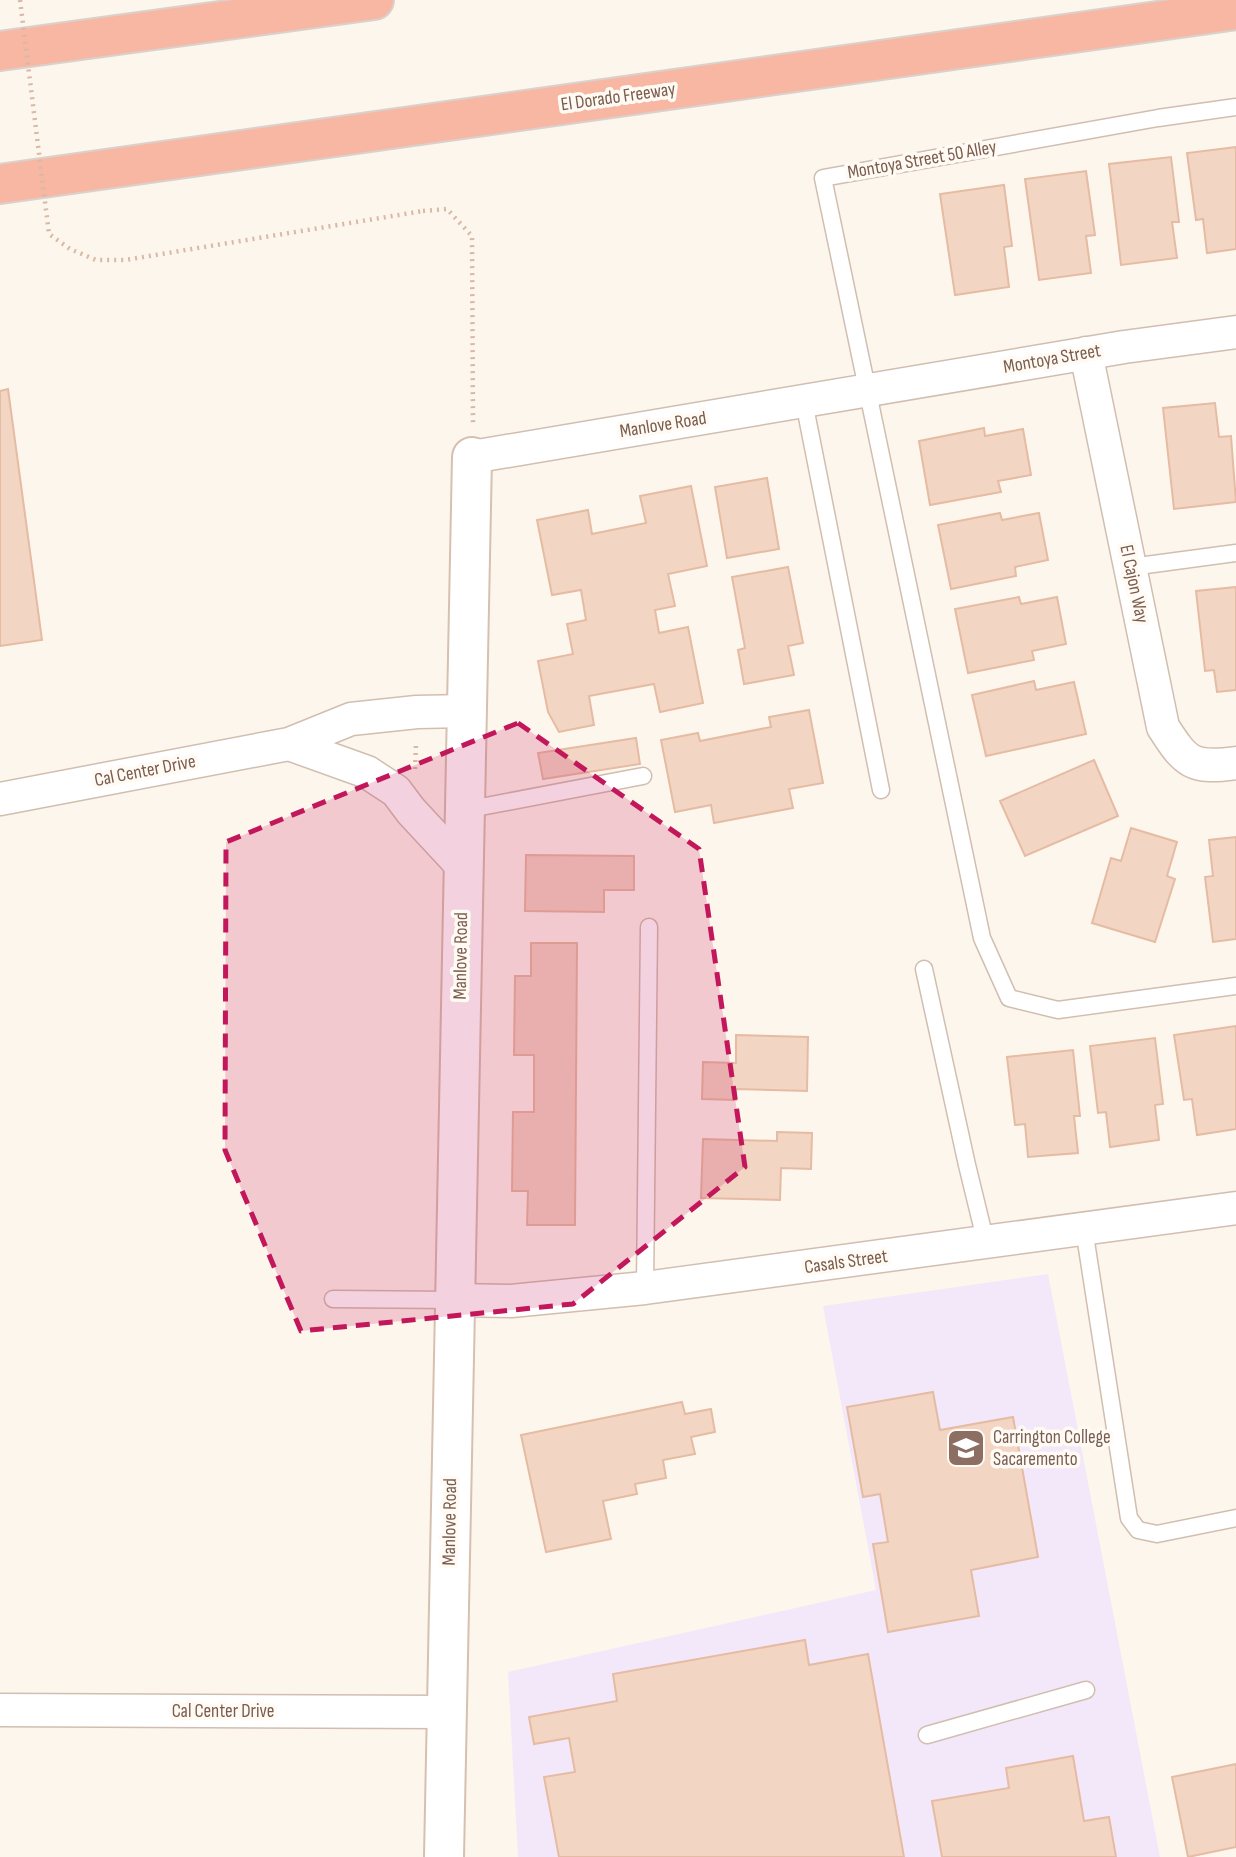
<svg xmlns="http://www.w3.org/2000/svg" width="1236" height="1857" viewBox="0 0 1236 1857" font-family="'Sofia Sans Condensed',sans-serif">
  <rect width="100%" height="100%" fill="#fdf6ec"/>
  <path fill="#f3e8fa" d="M1048,1274L1160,1857H518L508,1672L876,1590L823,1306Z"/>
  <path fill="#f3d5c3" stroke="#e6bba3" stroke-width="2" d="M1236,147V249L1207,253L1203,219L1196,220L1187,153Z
    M1171,157L1179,222H1172L1177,258L1121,265L1109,164Z
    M1086,171L1095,235L1086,236L1091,273L1039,280L1025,179Z
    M1004,185L1012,246L1004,247L1009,287L955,295L940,194Z
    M8,389L42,640L0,646V391Z
    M1215,403L1219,437L1231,436L1236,502L1174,509L1163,408Z
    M984,428L985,436L1023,429L1031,475L998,481L1001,492L930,505L919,441Z
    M767,478L779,549L727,558L715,487Z
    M691,486L707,566L668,574L675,606L655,610L659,633L688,627L703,703L660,712L654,684L589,696L594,725L559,732L548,712L538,661L573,654L567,624L586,620L581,590L552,595L537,520L588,510L592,534L646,523L640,496Z
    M1000,513L1002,520L1039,513L1048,560L1015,567L1016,576L951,589L938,525Z
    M788,567L803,643L788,646L794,675L744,684L738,650L745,648L732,577Z
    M1236,587V690L1217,692L1214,670L1205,671L1196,591Z
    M1019,597L1021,604L1057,597L1066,644L1032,651L1034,660L968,673L955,609Z
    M1034,681L1036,690L1074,682L1086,734L986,756L972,695Z
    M809,710L823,783L789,789L793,808L714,823L711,805L675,812L661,740L698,733L700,741L771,727L769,717Z
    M636,738L640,764L543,779L538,753Z
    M1094,760L1118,816L1025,856L1000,801Z
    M1131,828L1177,842L1167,876L1175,879L1155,942L1092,923L1111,858L1121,861Z
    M1236,837V939L1213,942L1205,877L1213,876L1209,840Z
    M526,855L634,856V890H604V912L525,911Z
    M531,943H577L575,1225H527L528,1191H512L513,1112H534V1055H514L515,976H531Z
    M1236,1026V1129L1197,1135L1192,1099L1184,1100L1174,1035Z
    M736,1035L808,1037L807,1091L736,1089V1100L702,1099L703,1062L736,1063Z
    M1155,1038L1163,1104L1155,1105L1159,1140L1110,1147L1106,1112L1098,1113L1090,1046Z
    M1073,1050L1080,1116H1074L1078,1153L1028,1157L1025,1124L1015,1125L1007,1057Z
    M777,1132L812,1133L811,1169L781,1168L780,1200L701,1198L703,1139L777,1141Z
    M933,1392L940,1430L1013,1417L1038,1557L971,1570L979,1616L888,1632L873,1544L888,1542L880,1494L863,1497L847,1407Z
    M682,1402L685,1414L711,1409L715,1432L691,1437L695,1454L663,1460L666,1478L635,1484L637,1494L603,1501L611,1539L546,1552L521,1435Z
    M805,1640L809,1665L868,1654L904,1857H559L544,1777L575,1772L569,1738L534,1744L529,1717L617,1701L613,1674Z
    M1073,1756L1084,1821L1109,1817L1116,1857H942L932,1801L1009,1788L1006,1768Z
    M1236,1764V1847L1188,1857L1172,1777Z"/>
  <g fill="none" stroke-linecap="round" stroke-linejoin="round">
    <defs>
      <path id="lane" d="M1236,107L1158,118L823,178L982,938L1009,998L1058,1010L1236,986
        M804,402L881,790
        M1131,567L1236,553
        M465,810L643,776
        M924,969L967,1165L986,1243
        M1084,1229L1129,1518L1138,1530L1157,1534L1236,1518
        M645,1288L649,927
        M333,1299L455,1300
        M927,1735L1086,1690"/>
      <path id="street" d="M1086,353L1163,727C1186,763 1192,769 1236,763
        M472,457L1124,347L1236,332
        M289,744L367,772L396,791L411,811L463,867
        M0,799L289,744L351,719L417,712L467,711
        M455,1300L511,1301L645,1288L1236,1208
        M0,1710L446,1712"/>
      <path id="secondary" d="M444,1857L472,457"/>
      <path id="highway" d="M0,51L374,0
        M0,184L1236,10"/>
    </defs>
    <use href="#lane" stroke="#d1beb0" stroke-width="19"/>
    <use href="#street" stroke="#d1beb0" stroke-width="35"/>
    <use href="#secondary" stroke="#d6c0b0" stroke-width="42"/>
    <use href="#highway" stroke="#dad1cd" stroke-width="42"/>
    <path stroke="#d9b8a5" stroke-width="4.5" stroke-dasharray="2 5" stroke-linecap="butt" d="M423,211L447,209L472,236L473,426
      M415,769L416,743"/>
    <use href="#lane" stroke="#fff" stroke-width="16"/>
    <use href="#street" stroke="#fff" stroke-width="32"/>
    <use href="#secondary" stroke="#fff" stroke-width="38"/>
    <use href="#highway" stroke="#f7b7a3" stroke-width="38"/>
    <path stroke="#d9b8a5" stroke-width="4.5" stroke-dasharray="2 5" stroke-linecap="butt" d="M20,0L49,234L70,249L96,260H125L423,211"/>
  </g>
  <path fill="#c2185b" fill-opacity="0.2" stroke="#c2185b" stroke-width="5" stroke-dasharray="14 9" stroke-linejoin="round" d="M518,723L699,849L745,1167L573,1304L301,1331L225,1150L226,842Z"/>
  <defs>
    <symbol id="university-square" viewBox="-11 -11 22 22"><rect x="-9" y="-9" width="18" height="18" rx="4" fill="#8d6e63" stroke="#fffaf3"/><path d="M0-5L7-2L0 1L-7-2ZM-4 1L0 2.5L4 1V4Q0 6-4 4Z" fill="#fff"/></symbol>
  </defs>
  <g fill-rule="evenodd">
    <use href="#university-square" x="944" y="1426" width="44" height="44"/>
  </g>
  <g text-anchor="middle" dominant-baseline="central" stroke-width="7" stroke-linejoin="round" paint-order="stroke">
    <g font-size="19" fill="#7a5c4d" stroke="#fffaf3">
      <text transform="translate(618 97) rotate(-8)">El Dorado Freeway</text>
      <text transform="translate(922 160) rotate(-10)">Montoya Street 50 Alley</text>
      <text transform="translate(1052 359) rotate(-10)">Montoya Street</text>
      <text transform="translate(663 425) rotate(-9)">Manlove Road</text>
      <text transform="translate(1134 584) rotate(78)">El Cajon Way</text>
      <text transform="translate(145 771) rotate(-11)">Cal Center Drive</text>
      <text transform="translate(461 956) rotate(-89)">Manlove Road</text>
      <text transform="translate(846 1262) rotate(-8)">Casals Street</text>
      <text transform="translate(450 1522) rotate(-89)">Manlove Road</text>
      <text x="223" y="1711">Cal Center Drive</text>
    </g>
    <g font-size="19" fill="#785e54" stroke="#fffaf3" text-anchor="start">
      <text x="993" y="1437">Carrington College<tspan x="993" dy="22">Sacaremento</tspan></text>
    </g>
  </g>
</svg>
